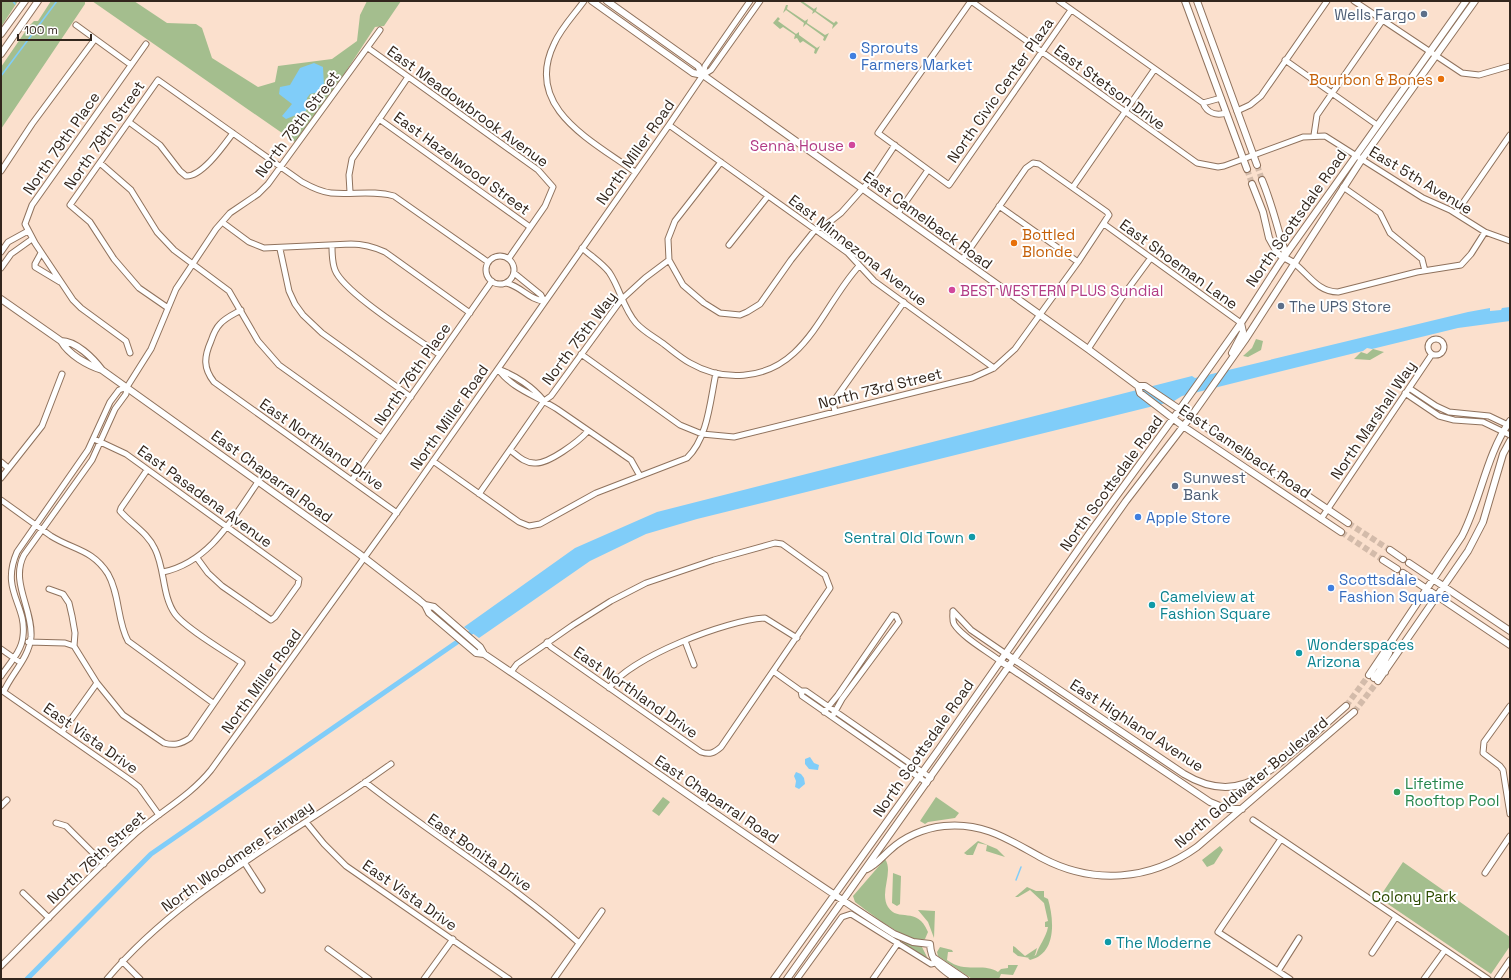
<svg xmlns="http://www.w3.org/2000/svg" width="1511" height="980" viewBox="0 0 1511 980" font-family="'Space Grotesk',sans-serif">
  <rect width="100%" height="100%" fill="#fbe0cd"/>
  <path fill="#a4be8e" d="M1,1H18L1,27Z
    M51,1H85V4L1,129V67L29,26L34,21H38Z
    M92,1H134L167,23L196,24L202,28L212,58L258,87L275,82L278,66L332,59L357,41L360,15L367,1H401L384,26L375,27L341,79L295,142Z
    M799,1H802L814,9L817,7L816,11L834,23L836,21L838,23L832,29L833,25L815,12L812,14L813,11Z
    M786,5H788L787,9L805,21L808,19L807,23L825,35L829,33L825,41L823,40L824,37L806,24L803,27L804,23L786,10L783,13Z
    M778,17L780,19L778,21L796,34L799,32V35L817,48L820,46L816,54L814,53L815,49L803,41L800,43L797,38L794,39L795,35L783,27L780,29L773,23Z
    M1256,339L1263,341L1261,350L1248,357L1243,356L1252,348Z
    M1373,349L1384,352L1370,360L1354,359L1361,352L1367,354Z
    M663,797L670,802L659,816L652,811Z
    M936,797L959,813L955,818L928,822L925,824L920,821Z
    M978,841L997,849L1005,857L986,851L987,845L978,843L973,855H967L964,853Z
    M1220,846L1223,850L1214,864L1207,867L1202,860Z
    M885,859C894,872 879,892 888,907C898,923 917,905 928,932L925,939C909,945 869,912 855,902L853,896Z
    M1403,862L1510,937V946L1491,974L1379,898Z
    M893,873L901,876L900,904L897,906L892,903Z
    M1027,887L1036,891H1044V897L1048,899C1054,919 1057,954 1030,960L1028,958L1036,955C1039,945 1046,938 1048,927H1045V922L1048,921L1044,903L1030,890L1018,897H1015Z
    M918,910L935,911L934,938L928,922Z
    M849,911L900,941L922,947L929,961Z
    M1013,946L1015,947L1025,956L1037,948L1035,955L1030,958L1018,956L1013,952Z
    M940,947L952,950L953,952H948L947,960C966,974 982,962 998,972L1001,969L1008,968V965H1018L1013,975L1001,974L999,979H972L938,956L937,952Z"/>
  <path fill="#80cdf9" d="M314,63L323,67L324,86L320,92L310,94L307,98L306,111L286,119L282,116L292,104L279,94L280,87L290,85L300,68Z
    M1510,307V321L1458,328L1372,349L1367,348L1363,351L1182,396L1174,401L697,519L646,534L590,561L479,638L464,627L575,548L657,512L1192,376L1195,378L1468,312L1490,308V311L1501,310L1502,308Z
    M810,757L814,763L819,765L818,770L809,769L805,764V759Z
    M796,772L801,774L804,778L805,784L799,789L795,787L796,781L794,776Z"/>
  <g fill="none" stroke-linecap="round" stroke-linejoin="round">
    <path stroke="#80cdf9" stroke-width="1.5" d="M13,1L15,4
      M1,76L57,1
      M1016,880L1021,867"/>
    <path stroke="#80cdf9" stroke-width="5" d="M27,979L151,854L476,629"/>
    <path stroke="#d3bbaa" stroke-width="6" stroke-dasharray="6 3" stroke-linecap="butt" d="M1257,165L1262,180
      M1247,169L1252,184
      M1348,523L1390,550
      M1341,532L1383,560
      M1346,706L1369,675
      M1354,712L1378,681"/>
    <defs>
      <path id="minor" d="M584,1C574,15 561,28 554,44C523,108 593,141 635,172
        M971,1L1197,163L1218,167L1224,166L1303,137L1325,136L1423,198L1450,210L1485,232L1510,241
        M971,1L878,133L949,185L1071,10
        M1059,1L1203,103C1207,113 1216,116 1226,113
        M1354,1L1462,73L1479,75L1510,66
        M76,25L131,65
        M368,48L538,170L553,187L545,206L509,258
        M1285,60L1377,125
        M703,75L711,70L760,1
        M1203,103L1221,98
        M1237,111L1250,105L1261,96L1327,1
        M379,119L530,227
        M129,122L160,145L180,171L186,176C202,177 224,145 233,133
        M669,125L848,253L874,281L994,368
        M1314,135L1317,115L1382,21
        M100,163L131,190L157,232L174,250L229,291L258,341L279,365L381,438
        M1,171L32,124L95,39
        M1073,187L1154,70
        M1343,187L1380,213L1390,233L1422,259L1425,271
        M350,192L349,175L352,159L408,77
        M999,206L1078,262
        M898,213L928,170
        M1456,213L1510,135
        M222,222L249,242L264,248L351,244C364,244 374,247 385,252L470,313
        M1104,224L1241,323
        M729,245L768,196
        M332,246C332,254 332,262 335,270C344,293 417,338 440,355
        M582,248C591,256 602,263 609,272C620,288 623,308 636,323C644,332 656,338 665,345C673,351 681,358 690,363C723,382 765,380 794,353C820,329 835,292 859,266
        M280,249L289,291L295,304L303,315L322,333L411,397
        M1,252L8,242L28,231
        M41,253L35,264V267L60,282
        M486 270a14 14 0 1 1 28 0a14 14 0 1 1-28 0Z
        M669,260L683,285L704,303L720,313L740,315L747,312L760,304L791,260L815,230L827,224L841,213L875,175L895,145
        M1294,263C1309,275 1318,292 1338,292L1417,272L1461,265L1471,254L1485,232
        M1,268L11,254L32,239
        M514,273L541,295L544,301
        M506,283C521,286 529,300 544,301
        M168,308L139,288L114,259L90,222L70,205L158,80L302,182C311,187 321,192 331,193C353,195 373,190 394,196L488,262
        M241,310C234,314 225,318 220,324C215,329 213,335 211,341C204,357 203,368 214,382L397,513
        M1428 347a8 8 0 1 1 16 0a8 8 0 1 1-16 0Z
        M1088,349L1125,293L1150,259
        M130,353L126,341L81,308L73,300L35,243L25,224L32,205L146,44
        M581,354L680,425L702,434L734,437L972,378L994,368L1015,349L1078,262L1109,215L1107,212L1039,164L1033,163L1026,168L962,260
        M498,369C512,389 537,396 557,409L631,460L640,476
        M498,369C515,375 533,387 544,401
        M1409,388L1436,406L1449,412L1489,416L1510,426
        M1405,393L1439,416L1454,420L1483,422L1510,435
        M835,412L833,402L904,302
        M94,439L126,454L299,579L298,585L275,617L271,620L222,586L208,573L197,558
        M510,450C517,455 524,463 534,463C548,465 579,441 588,431
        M433,461L519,522L529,526L540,524L596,493L687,458C708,438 710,401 716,373
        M1,462L8,468
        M1,478L42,426L62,374
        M352,480L492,281
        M479,494L544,401L551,396L621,300L645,278L669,260L668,239L675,221L721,162
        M1,500C18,512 34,524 51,536C73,550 92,549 108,574C120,595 117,621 128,641L213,703
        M1321,519L1432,354
        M163,572C210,562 233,518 258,482
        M49,589L63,594L69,603L72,616L75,633L74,646L97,683L123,715L164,743C174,746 181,744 190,738L242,663C226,652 185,628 175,614C162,596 165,569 155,549C147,532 132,525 120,511L121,508L147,470
        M953,611C953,615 952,620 954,624C962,637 987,651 1000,661
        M953,611L971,630L1006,654
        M685,641L694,665
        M28,642L65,643L74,646
        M1,649L21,663
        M773,671L801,691H806L931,778
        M511,672L517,664L573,625L611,601L646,583L714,560L775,543L782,544L825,575L830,588L721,747C714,753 710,755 701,752L551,647L547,642
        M1,676C9,664 22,651 23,636C27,604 0,591 17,552L88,450L110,402L119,390L127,387
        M609,688C631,657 727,620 765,618L797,638
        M1,690L130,780L139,787L159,815
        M4,691C12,673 29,658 31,637C33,609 10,582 24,555L92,460L115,409L126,394L127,387L151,349L176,289L216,229L230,213L258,194L268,184L380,30
        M801,691L802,696L927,783
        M1510,706L1484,742L1483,753L1500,766L1503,770L1510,814
        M824,712L838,695L891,618L893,615L896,616L899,622L842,699L832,717
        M62,732L97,683
        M365,782C435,837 513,884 579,943
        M1,806L7,800
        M1253,820L1488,979
        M306,822L324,844L346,866L509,979
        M56,823L66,826L104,864
        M1281,839L1218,932L1290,979
        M244,862L262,890
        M1485,873L1510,836
        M23,893L49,918
        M328,949L369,979
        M1372,953L1396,917
        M122,961L140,979
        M1,966C46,921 90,875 136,833C161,811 190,796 211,770L403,504L669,125L703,75L705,66L750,1
        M1278,971L1299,938
        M107,979C159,917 226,874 293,830C326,809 359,787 391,764
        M424,979L453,939
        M554,979L602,911
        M797,979L842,917L851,914L931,964L935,963
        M873,979L898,943
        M1424,979L1445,950
        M1497,979L1510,960"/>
      <path id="major" d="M592,1L693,73L703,75L1088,349L1138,386L1140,393L1183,426L1341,532
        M607,1L698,66L703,75
        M1185,1L1247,169
        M1197,1L1257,165
        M1,34L25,1
        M1,54L38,1
        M1262,180C1269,197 1274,214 1279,232C1281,241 1285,247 1285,256
        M1252,184L1263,212L1269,238L1278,254L1294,263
        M1,299L61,341C69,355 87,365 102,370L358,553L419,600L425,605L429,613L476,653L484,654C621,746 755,844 894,934L913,942L930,944C931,963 942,969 956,979
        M61,341C76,341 93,358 102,370
        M1232,353L1243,332L1241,323
        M1138,386H1145L1348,523
        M1390,550L1403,559
        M1383,560L1397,569
        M1409,563L1510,631
        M1403,573L1510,645
        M425,605L434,607L480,647L484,654
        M1006,654L1184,774C1232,803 1262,779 1299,747C1315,734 1330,720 1346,706
        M1000,661L1210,802L1227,809H1242
        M1385,672V660L1389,653
        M1369,675L1462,536C1481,499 1486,455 1510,421
        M1374,678L1380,670L1381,662
        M1378,681L1468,551L1483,522L1503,454L1510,441
        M867,869C876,865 882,857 890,850C904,837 924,828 944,826C984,822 1009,840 1042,858C1093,885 1150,881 1197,847L1354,712
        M934,958L965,979
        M774,979L939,749L1091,531L1177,413L1241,323L1279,264L1466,1
        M787,979L1126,501L1195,411L1245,340L1362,159L1475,1"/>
    </defs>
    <use href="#minor" stroke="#8f725d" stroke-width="7"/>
    <use href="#major" stroke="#8f725d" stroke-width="8"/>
    <use href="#minor" stroke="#fff" stroke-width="5"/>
    <use href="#major" stroke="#fff" stroke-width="6"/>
  </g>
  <g fill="#5c6f8a" stroke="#fff" stroke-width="1.5">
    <circle cx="1424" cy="14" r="4"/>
    <circle cx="1281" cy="306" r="4"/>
    <circle cx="1175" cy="486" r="4"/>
  </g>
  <g fill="#3f7fe0" stroke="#fff" stroke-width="1.5">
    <circle cx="853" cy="56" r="4"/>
    <circle cx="1138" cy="517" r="4"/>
    <circle cx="1331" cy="588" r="4"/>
  </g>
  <g fill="#e8710a" stroke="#fff" stroke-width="1.5">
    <circle cx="1441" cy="79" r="4"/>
    <circle cx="1014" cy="243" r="4"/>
  </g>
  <g fill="#d1479c" stroke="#fff" stroke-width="1.5">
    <circle cx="852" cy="145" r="4"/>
    <circle cx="952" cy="290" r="4"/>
  </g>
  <g fill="#0f9aa8" stroke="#fff" stroke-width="1.5">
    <circle cx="972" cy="537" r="4"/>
    <circle cx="1152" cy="605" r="4"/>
    <circle cx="1299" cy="653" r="4"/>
    <circle cx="1108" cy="942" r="4"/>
  </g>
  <circle fill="#2e9e5b" stroke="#fff" stroke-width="1.5" cx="1397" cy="792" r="4"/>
  <g text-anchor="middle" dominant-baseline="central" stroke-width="4" stroke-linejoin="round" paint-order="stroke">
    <g font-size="15" fill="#4e5e75" stroke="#fff" text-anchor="start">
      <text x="1416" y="14" text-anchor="end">Wells Fargo</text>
      <text x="1289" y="306">The UPS Store</text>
      <text x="1183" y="477">Sunwest<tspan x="1183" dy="17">Bank</tspan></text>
    </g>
    <g font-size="15" fill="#366cbe" stroke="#fff" text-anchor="start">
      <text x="861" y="47">Sprouts<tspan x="861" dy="17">Farmers Market</tspan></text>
      <text x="1146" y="517">Apple Store</text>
      <text x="1339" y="579">Scottsdale<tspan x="1339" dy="17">Fashion Square</tspan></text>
    </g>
    <g font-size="15" fill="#c56008" stroke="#fff" text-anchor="end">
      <text x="1433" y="79">Bourbon &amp; Bones</text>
      <text x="1022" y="234" text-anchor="start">Bottled<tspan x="1022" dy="17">Blonde</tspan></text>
    </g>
    <g font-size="15" fill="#32261d" stroke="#fff">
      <text transform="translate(1110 87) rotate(36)">East Stetson Drive</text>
      <text transform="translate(1000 90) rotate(-55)">North Civic Center Plaza</text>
      <text transform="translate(468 106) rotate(36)">East Meadowbrook Avenue</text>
      <text transform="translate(297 124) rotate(-53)">North 78th Street</text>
      <text transform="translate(104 135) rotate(-55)">North 79th Street</text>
      <text transform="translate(61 143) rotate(-55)">North 79th Place</text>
      <text transform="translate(635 152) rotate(-55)">North Miller Road</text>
      <text transform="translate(462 163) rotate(36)">East Hazelwood Street</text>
      <text transform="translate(1421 180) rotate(31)">East 5th Avenue</text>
      <text transform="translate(1296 218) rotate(-55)">North Scottsdale Road</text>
      <text transform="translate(928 220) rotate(36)">East Camelback Road</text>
      <text transform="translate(858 250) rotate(38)">East Minnezona Avenue</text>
      <text transform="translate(1179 264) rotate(36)">East Shoeman Lane</text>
      <text transform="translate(579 338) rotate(-53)">North 75th Way</text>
      <text transform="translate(412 374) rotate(-55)">North 76th Place</text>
      <text transform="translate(880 388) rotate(-14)">North 73rd Street</text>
      <text transform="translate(449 417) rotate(-55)">North Miller Road</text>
      <text transform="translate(1373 420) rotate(-56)">North Marshall Way</text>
      <text transform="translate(322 444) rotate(35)">East Northland Drive</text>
      <text transform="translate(1245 451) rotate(34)">East Camelback Road</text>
      <text transform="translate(272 476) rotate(36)">East Chaparral Road</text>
      <text transform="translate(1111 483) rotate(-54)">North Scottsdale Road</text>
      <text transform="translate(205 496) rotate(36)">East Pasadena Avenue</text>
      <text transform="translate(261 681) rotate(-54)">North Miller Road</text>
      <text transform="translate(636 692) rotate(35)">East Northland Drive</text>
      <text transform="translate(1137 725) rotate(33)">East Highland Avenue</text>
      <text transform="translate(91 738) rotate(35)">East Vista Drive</text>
      <text transform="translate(923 748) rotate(-55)">North Scottsdale Road</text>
      <text transform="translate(1251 782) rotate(-40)">North Goldwater Boulevard</text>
      <text transform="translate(717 799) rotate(34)">East Chaparral Road</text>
      <text transform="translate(480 852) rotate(35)">East Bonita Drive</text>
      <text transform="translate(237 856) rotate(-35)">North Woodmere Fairway</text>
      <text transform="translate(96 857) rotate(-43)">North 76th Street</text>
      <text transform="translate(410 895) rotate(35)">East Vista Drive</text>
    </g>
    <g font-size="15" fill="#b23c85" stroke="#fff" text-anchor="end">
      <text x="844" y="145">Senna House</text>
      <text x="960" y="290" text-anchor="start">BEST WESTERN PLUS Sundial</text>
    </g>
    <g font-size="15" fill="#0d838f" stroke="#fff" text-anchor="start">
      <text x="964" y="537" text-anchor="end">Sentral Old Town</text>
      <text x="1160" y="596">Camelview at<tspan x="1160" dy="17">Fashion Square</tspan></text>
      <text x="1307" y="644">Wonderspaces<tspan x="1307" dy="17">Arizona</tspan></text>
      <text x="1116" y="942">The Moderne</text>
    </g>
    <g font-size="15" fill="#27864d" stroke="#fff" text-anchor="start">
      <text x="1405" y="783">Lifetime<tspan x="1405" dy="17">Rooftop Pool</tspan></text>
    </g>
    <g font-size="15" fill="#2c4a00" stroke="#fff">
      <text x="1414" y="896">Colony Park</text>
    </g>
  </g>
  <rect width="1511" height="980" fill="none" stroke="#32261d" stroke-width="4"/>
  <path d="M18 34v6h73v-6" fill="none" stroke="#32261d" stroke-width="2"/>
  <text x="24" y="34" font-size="12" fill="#32261d" stroke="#ffffff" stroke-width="3" paint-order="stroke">100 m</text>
</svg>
